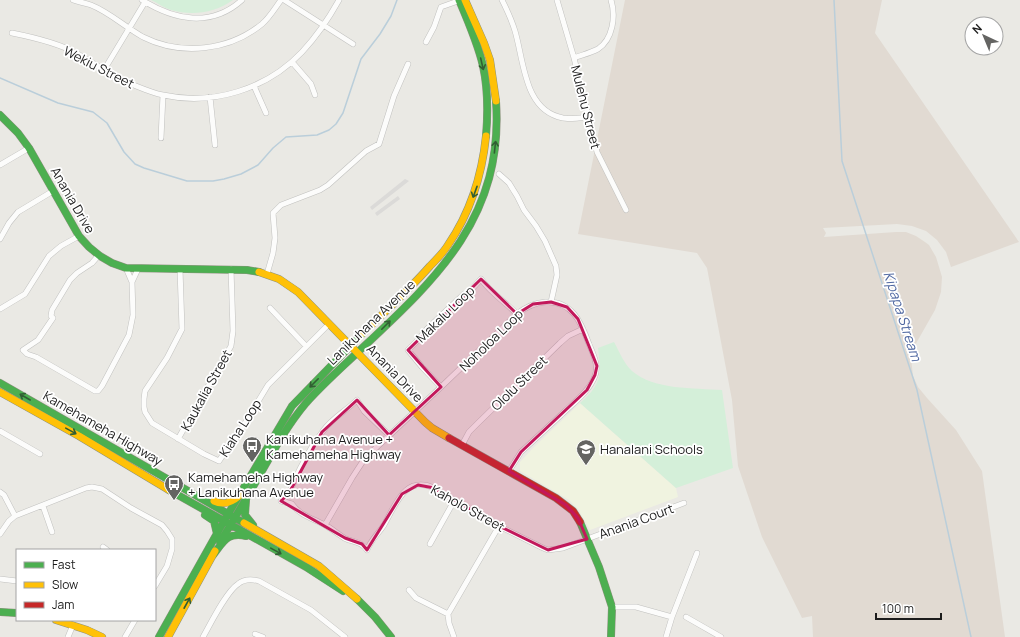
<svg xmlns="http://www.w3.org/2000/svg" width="1020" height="637" viewBox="0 0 1020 637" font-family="Manrope,sans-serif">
  <rect width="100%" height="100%" fill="#eae9e4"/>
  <path fill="#f0f3e0" d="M580,403L676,488L678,497L590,530L578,509L569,500L520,471V462L532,449Z"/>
  <path fill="#e1dad2" d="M625,0H882L875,33L1019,242L951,267L946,252L937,240L926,231L912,226L897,224L823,228L826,233L824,237L896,232H906L916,236L925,242L929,245L936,257L942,277L941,292L935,310L914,347L911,358L913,376L918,387L927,398L956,430L982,471L1005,637H813L812,616L802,618L762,537L738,466L732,400L707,268L697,253L578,234Z"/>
  <path fill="#d4efd9" d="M151,0H233C215,13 192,16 171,10C164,8 158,3 151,0Z
    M614,342C619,351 624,364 632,371C654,390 694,388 722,390L733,468L676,488L580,403C602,384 601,376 598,348Z"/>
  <path fill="#dbdad8" d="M405,179L409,181L372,210L370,207Z
    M398,196L400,199L377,216L375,213Z"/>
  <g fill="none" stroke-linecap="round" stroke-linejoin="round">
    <path stroke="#baceda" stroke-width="1.5" d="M834,0L842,161L917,390L971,637
      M0,78L58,103L93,112L107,123L124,152L135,164L144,168L187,181H213L224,179L241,174L258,165L273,148L286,137L317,135L329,130L336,124L343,113L361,59L380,34L391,16L397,0"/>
    <defs>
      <path id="street" d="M73,0C79,2 85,3 91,5C109,12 125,27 143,37C181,56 229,51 262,24C270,17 275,8 281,0
        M142,0C174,20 211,28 242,0
        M284,0L353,44
        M502,0C507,10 512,21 515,31C524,61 524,111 563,118C571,119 580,119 588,116
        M557,0L574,58L597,152L626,210
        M12,33C32,37 58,43 76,53C94,63 111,76 131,84C141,88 152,93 163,95C213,106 267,89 302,52C316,37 329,18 339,0
        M426,42L434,27L441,7L461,0
        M574,58C582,55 590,53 598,49C613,39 616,16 611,0
        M292,62L311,84L315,95
        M104,70L145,2
        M254,86L266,113
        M210,97L215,145
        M161,138L163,95
        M0,165L29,148
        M499,174L509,183L517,196L524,210L536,226L545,241L556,266L557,275L551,302
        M0,239L9,223L18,212L53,191
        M98,256L92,263L77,273L70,280L52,310L51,316L53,318L38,340L23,350L27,354L36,357L95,391H98L102,386L129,335L133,315L132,282L138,269
        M126,268L132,282
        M180,269L182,329L167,358L145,391L144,399V407L145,412L152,423L204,454L219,461L225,452L233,443L268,385L329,324
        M267,274L273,253L275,238L273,213L281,205L320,190L328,185L366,151L379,144L394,96L408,64
        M270,308L306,346
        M0,309L25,294L49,256L61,246L79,236
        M441,387L422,367L408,350L418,340L427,329L464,294L471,290L481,279C490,292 505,302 517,314
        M0,431L40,454
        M389,435L364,411L357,400C346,411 332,418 323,431C315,441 308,453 302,465C295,477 292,493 281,501L292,504C299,515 314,519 325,525C332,529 339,535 346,539C354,542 362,542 367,550C371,540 378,534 384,525C396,504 405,475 434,488L499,526L543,548L548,550L563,548L684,503
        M178,439L231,346L233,331L231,269
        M462,445L469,432L478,423L560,343L568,336L583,329
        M0,492L4,495L15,516
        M43,506L52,532
        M325,525L352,478L365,458L441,387L517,314C533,301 558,295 574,314C581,322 585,333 589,344C593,354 599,365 595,376C589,392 573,403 561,415C548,427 534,440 521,452L516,460L509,471
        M0,534L9,521L15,516L86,488L92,487L102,489L131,508L162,525L167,531L172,539V549L167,566L155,586
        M430,544L454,501
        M103,547L107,550
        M0,579L17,581
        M409,590L416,598L448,614
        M612,607H636L672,617
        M686,617L721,637
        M255,634L263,637
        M68,637L73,625
        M125,637L135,620
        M203,637C211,623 226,592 238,584C244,579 251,579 259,581L311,610L345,637
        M454,637L449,623L448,614L499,526
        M666,637L672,617L697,553"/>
      <path id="fast" d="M459,0C468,21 478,44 483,66C488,89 488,113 486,136
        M0,115L18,133L29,148L79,236L89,247L100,256L112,263L126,268L247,270L259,272
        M0,383L244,523
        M169,490L306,567L343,591
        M246,500L245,515L253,525
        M205,515L214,521L217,534
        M580,522L599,567L612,607L611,637
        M220,542C232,523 243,504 254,485C270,457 285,428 306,403C322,385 340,369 358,352C436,279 504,218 496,101
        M213,555C224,541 227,532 246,536
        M357,599L375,617L391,637
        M0,612L17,613
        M159,637L224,521L292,406L363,333"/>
      <path id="slow" d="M465,0L484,43L490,60L496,101
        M259,272L279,279L298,292L425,422L432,428L449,438
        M363,333C386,311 409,290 430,266C436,260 443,253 448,245C470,213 482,175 486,136
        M0,392L79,436L169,490
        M214,501C224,506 232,502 240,495
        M244,523L319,566L357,599
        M56,620L87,630L102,637
        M168,637L215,551"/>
      <path id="jam" d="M449,438L556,498L573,511L580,522"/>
    </defs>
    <use href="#street" stroke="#c1c1bf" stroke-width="6"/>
    <use href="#fast" stroke="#8d927e" stroke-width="8"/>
    <use href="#slow" stroke="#8d927e" stroke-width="8"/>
    <use href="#jam" stroke="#8d927e" stroke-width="8"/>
    <use href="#street" stroke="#fcfcfb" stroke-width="5"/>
    <use href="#fast" stroke="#4caf50" stroke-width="7"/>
    <use href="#slow" stroke="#ffc107" stroke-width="7"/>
    <use href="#jam" stroke="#c62828" stroke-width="7"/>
  </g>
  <defs><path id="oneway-shaft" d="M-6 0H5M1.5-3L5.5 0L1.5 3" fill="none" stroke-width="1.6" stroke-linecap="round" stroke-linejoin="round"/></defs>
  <g stroke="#325e33">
    <use href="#oneway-shaft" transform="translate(482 64) rotate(77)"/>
    <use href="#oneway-shaft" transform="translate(495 147) rotate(-84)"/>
    <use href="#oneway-shaft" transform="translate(475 192) rotate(110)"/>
    <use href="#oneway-shaft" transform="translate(386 325) rotate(-45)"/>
    <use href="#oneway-shaft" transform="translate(314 383) rotate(135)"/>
    <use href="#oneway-shaft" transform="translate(25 397) rotate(-150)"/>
    <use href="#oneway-shaft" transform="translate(71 431) rotate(29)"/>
    <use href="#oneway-shaft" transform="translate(276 551) rotate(29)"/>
    <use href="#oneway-shaft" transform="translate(187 603) rotate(-61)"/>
  </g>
  <path fill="#c2185b" fill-opacity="0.2" stroke="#c2185b" stroke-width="3" stroke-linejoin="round" d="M481,279L517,314L533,304L551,302L567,307L578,319L597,366L595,375L587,390L521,452L509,471L566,505L578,518L587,539L548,550L499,526L434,488L418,485L402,494L367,550L362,544L345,538L281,501L289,493L322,432L357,400L389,435L441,387L408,350Z"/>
  <defs>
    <symbol id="bus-pin" viewBox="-11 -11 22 30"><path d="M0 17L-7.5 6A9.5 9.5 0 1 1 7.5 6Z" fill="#646462" stroke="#fff"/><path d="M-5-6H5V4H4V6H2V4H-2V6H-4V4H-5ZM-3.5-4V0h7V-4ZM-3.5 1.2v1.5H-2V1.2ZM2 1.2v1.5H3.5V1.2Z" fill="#fff"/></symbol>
    <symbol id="school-pin" viewBox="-11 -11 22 30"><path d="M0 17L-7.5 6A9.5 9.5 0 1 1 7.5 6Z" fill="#646462" stroke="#fff"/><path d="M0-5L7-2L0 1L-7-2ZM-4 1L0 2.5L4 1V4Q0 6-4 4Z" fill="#fff"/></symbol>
  </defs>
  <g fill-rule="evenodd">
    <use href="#bus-pin" x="241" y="435" width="22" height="30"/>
    <use href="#school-pin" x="575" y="438" width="22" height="30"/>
    <use href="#bus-pin" x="163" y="473" width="22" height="30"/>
  </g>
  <g text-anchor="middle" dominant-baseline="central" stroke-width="3.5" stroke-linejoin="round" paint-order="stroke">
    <g font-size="13" fill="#1c1c1c" stroke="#fff">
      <text transform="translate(99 67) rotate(27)">Wekiu Street</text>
      <text transform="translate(586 107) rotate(76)">Mulehu Street</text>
      <text transform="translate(73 200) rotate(60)">Anania Drive</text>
      <text transform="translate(445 314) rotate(-44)">Makalu Loop</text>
      <text transform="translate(371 322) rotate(-44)">Lanikuhana Avenue</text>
      <text transform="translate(491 340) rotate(-44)">Noholoa Loop</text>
      <text transform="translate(395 373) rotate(46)">Anania Drive</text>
      <text transform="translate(519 383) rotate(-44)">Ololu Street</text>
      <text transform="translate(206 390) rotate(-61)">Kaukalia Street</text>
      <text transform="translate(103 428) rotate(30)">Kamehameha Highway</text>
      <text transform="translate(240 428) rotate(-57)">Kiaha Loop</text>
      <text transform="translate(468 508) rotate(29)">Kaholo Street</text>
      <text transform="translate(636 521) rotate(-20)">Anania Court</text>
    </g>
    <g font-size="13" fill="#1c1c1c" stroke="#fff" text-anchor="start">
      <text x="266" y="439">Kanikuhana Avenue +<tspan x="266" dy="15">Kamehameha Highway</tspan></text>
      <text x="600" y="449">Hanalani Schools</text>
      <text x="188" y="477">Kamehameha Highway<tspan x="188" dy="15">+ Lanikuhana Avenue</tspan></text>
    </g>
    <g font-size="14" font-style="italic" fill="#5169a2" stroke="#fff">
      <text transform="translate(903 316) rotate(72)">Kipapa Stream</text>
    </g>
  </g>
  <rect x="16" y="549" width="140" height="72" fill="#ffffff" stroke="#a4a4a4"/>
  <rect x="24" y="562" width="20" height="6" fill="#4caf50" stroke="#a4a4a4"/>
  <text x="52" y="569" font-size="12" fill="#1c1c1c">Fast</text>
  <rect x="24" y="582" width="20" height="6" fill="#ffc107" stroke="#a4a4a4"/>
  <text x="52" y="589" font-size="12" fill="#1c1c1c">Slow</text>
  <rect x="24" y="602" width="20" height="6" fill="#c62828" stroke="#a4a4a4"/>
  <text x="52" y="609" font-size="12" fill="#1c1c1c">Jam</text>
  <g transform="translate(984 36) rotate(316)"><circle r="19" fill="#ffffff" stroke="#a4a4a4"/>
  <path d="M0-3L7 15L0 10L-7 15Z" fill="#646462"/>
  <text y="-6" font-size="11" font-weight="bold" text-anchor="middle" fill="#1c1c1c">N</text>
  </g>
  <path d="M876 613v6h65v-6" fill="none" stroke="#1c1c1c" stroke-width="2"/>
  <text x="882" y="613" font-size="12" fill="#1c1c1c" stroke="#ffffff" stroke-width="3" paint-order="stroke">100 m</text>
</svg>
